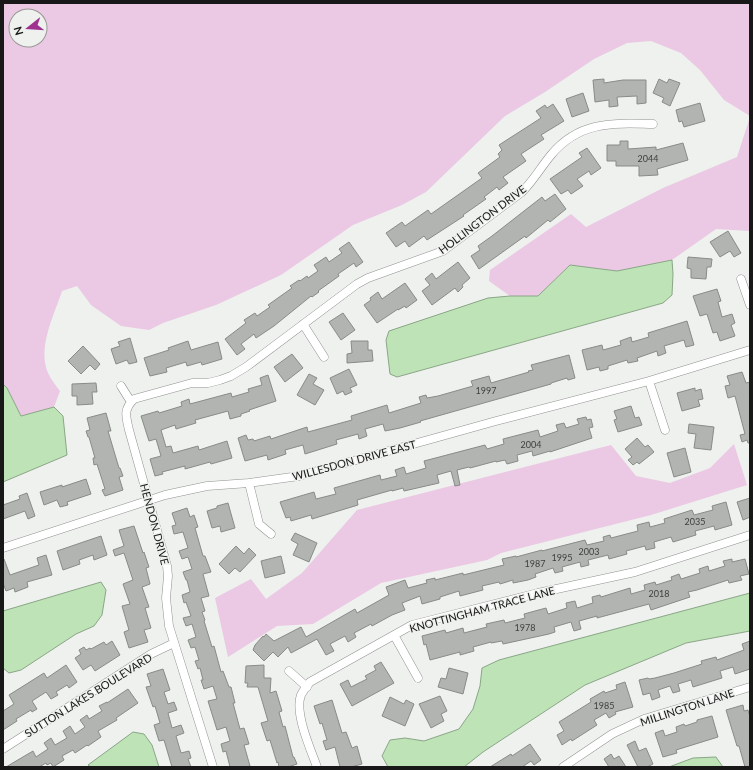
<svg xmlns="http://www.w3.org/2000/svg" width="753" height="770" viewBox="0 0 753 770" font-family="Lato,sans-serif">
  <rect width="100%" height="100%" fill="#eef1ed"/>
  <path fill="#ebc8e3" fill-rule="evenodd" d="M3,3H750V116L724,100L700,70L681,53L651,41L627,43L594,59L545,92L505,116L426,192L402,205L353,225L281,275L216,305L163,323L149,330L121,326L91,305L77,286L62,291C54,316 37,347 48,373C51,379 56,386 60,391L54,407L21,416L7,388L3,384ZM16,16H40V40H16Z
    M750,117V231L716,229L672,260L617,271L570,265L538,296H510L489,281L490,270L571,214L586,227L663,188L737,157Z
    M734,444L747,485L651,515L501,553L487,560L381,583L313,624L277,626L228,657L215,598L251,579L266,599L302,573L357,510L611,445L636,476L670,483L710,468Z"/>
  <path fill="#bde3b7" stroke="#8ba687" d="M672,260L673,274L672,295L663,303L397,377L390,374L386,340L389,331L488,298L510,296H538L570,265L617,271Z
    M3,384L7,388L21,416L54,407L63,416L67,455L3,482Z
    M101,582L106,590L102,615L94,626L76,634L21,670L9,673L3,668V611Z
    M750,593V631L686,643L585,685L483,752L464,767H388L382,756L390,740L405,738L424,741L459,729L473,709L480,686L482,668L499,660Z
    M133,732L144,734L152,745L159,767H91L88,765Z
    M716,757L723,767H669L693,758Z"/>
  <path fill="#b1b4b0" stroke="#888b88" d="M604,79V83L623,80H646V103L637,104V96L617,97L618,106L609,107V100L595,102L593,80Z
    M659,79L667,83L669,79L680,83L670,106L662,102L664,98L653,93Z
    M583,93L589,111L572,117L566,99Z
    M700,103L705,121L684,127L682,121L679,122L676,110Z
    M553,104L564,121L541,135L544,139L521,154L526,161L503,177L508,183L499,190L497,187L484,197L486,199L463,215L464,216L427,240L424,236L409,247L405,241L396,247L386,233L402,222L405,226L428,210L431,214L482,178L478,173L500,157L498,154L502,150L499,145L541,118L536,111L545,105L547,108Z
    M620,141H628V149L656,147V150L683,143L688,160L657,169L658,175L639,176V166H616V161H607V145H620Z
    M587,148L601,168L591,175L589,171L577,179L583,186L571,194L568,190L561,194L550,179L582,157L579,153Z
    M555,194L566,209L550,222L548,220L526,238L525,236L479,269L471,256L480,250L478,246L492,236L542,197L545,201Z
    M728,231L741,253L734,257L730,251L720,257L710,242Z
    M349,242L363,262L356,267L354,263L338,274L339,276L318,291L319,292L312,297L311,296L274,326L256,338L254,334L241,344L245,349L237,355L225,339L246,323L244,320L255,313L257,316L270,307L268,305L292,288L290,286L299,280L300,281L307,276L308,278L318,271L314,265L326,257L329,262L342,253L339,249Z
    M688,257L712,259L711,267H707L706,279L691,278V269L687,268Z
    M458,262L470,278L462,285L463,287L458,292L455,288L432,305L422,291L430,285L425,279L432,273L436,279Z
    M405,283L417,300L406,308L405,306L398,310V309L377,323L364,305L371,300L370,298L378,292L382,299Z
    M717,289L721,301L718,302L722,317L732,314L735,323L731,325L735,336L720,341L717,332L713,333L707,314L700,316L693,296Z
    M343,313L355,330L341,340L329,322Z
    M687,321L694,345L686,347L684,340L664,346L666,353L658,356L657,351L637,358L638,361L628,363L627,360L608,366V369L600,371L599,367L587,370L582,350L602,345L603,350L621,345L620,341L631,337L632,342L649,337L648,333Z
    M130,338L137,362L129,364L127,360L116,364L111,349L120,346L118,342Z
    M188,341L191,350L218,342L222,359L202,365L201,362L187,366L186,362L166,368L167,372L150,376L144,358L169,350L168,348Z
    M351,341H368V350H372L373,361L347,363V354L352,353Z
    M83,346L100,364L95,370L90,365L81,374L68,361Z
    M292,354L303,368L285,382L274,367Z
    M569,355L575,378L568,380L567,378L551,383V384L420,421L421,422L400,428L385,431L383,424L365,429L367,436L359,439L358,434L336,440L337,444L305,454L303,445L285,450L286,454L268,460L267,455L245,461L238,438L246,435L248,440L253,439L254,441L270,436L271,439L307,427L308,432L352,420L351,416L387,405L389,413L421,403L419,397L426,395L427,398L438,396L473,386L471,381L489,376L491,383L529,372L528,371L533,370L531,365Z
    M349,369L357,385L350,388L352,392L345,395L343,391L337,394L330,378Z
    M742,372L746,383L750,382V443H748L747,440L742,442L740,435L745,434L735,396L728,398L725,386L730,385L727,376Z
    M309,374L317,378L313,384L324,390L315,405L297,395Z
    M268,375L276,401L249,410L250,411L241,414V416L230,419L228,411L195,420L196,423L176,429L175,425L161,430L166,447L171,446L173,453L198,446L199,450L227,441L232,458L211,464L210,462L185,469V466L162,472L163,474L155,476L150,459L161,456L156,439L149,441L141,416L158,411L159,413L182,406L181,402L189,399L190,404L231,393L232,397L249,392L248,389L262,385L260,378Z
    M96,383L97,392H92L93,404L77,405V396H72V384Z
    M695,388V391L701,389L703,399L698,400L700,406L682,411L677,393Z
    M631,406L635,418L639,417L642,425L618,432L614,420L617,419L614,411Z
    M106,413L111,431H108L119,468H120L123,476L119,477L123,490L105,496L102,490L105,489L97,464L94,465L93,458H95L89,437H88L86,431L90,430L87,418Z
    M586,417L587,420L591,419L593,427L589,428L592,438L550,452V451L533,456L532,451L517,455L518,461L507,464L505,460L496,462V461L470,468L469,467L457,470L460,485L455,486L451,471L437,475L439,483L404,491L403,488L392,491V490L357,500L358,505L312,519L311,515L291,521L290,517L286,518L280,502L314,492L316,499L336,494L334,488L380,475L381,480L397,476L395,470L404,467L406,474L426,468L424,461L485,445L487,449L504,444L503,439L538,430L540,437L558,431L556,425L564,423L566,428L579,424L577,419Z
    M689,424L714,427L711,450L694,448L696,434L688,433Z
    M637,438L645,447L648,445L654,452L639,464L637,462L633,465L628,460L632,457L625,449Z
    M685,448L691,472L674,477L667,453Z
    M86,479L91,494L67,502L68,505L60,507L57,500L44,505L40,492L62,485V487Z
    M27,493L35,516L28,519L25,511L3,519V505L20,499L19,496Z
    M750,498V517L743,520L737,502Z
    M726,502L732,525L715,530L714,526L695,531L696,535L673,542L671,537L654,542L655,548L646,550L645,546L626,551L627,554L609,559L608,555L588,560L589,565L581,567L580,562L562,567L563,571L555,573L553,568L535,574L536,577L528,580L513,583V580L500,584L499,582L482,586L483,590L460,596L459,591L440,597V599L422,604L420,596L402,603L405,610L392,615L372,626L371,624L354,633L356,637L348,642L345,636L330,644L334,651L326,655L317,639L291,653L288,647L278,657L273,652L264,661L253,650L255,645L263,636L264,637L266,634L274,641L301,627L306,637L355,609L357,613L389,595L386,587L405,580L408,588L427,583L426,580L435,578V580L463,573V575L504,565L502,559L516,556V557L542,550V551L585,540L587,545L604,541L603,537L610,535L611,538L638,531L637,525L649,522L650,527L665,523L664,519L692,510L694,515L713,510L712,506Z
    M228,503L235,528L221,532L220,526L212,528L207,511L217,508V506Z
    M187,508L190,517L194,515L198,527L195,528L203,556H205L211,572L203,574L209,596L201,598L205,611L202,612L205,620L204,621L212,647L214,646L221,672L223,671L229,687H231L235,703H233L240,729L244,728L249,744L244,745L250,766L246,767H230L226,751L223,752L221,744L230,741L226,727L217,730L208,701L217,699L213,686L204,689L201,680H203L200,668L198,669L195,661L199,660L195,647L191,648L188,640L196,637L192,624L186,626L183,618L191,616L186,602L184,603L182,595L190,592L187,580H186L183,572L192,569L188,557L182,559L179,551L188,548L183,532L174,534L172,526L176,525L172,513Z
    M134,526L143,553L144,552L149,567L146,568L150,584L142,587L149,607L145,608L151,628L144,630L148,642L129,648L124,632L129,630L122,606L130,604L123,584L133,580L124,553L115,556L113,550L124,546L119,530Z
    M295,533L317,543L309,562L293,555L298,544L291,540Z
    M101,536L107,555L94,560L93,555L79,560L80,564L63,570L57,551Z
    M236,546L244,554L249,548L256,555L240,572L235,568L229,574L219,564Z
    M46,555L52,575L27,582L28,587L15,592L14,588L6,591L3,583V559H4L10,575L39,565L37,558Z
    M281,556L285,573L265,578L261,561Z
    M732,559V562L745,559L749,574L740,576L742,580L729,583L728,580L697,590L688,592L690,597L651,610L649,604L597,618V616L579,621L581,629L574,631L571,622L554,627L555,632L549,634L503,644L502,641L491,643V642L473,647L474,651L460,655V652L430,660L426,644L424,645L422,636L445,630L446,633L463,628L464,633L487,627L486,624L504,620L505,623L525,618L524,614L546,608L548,614L567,608L566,603L575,601L577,608L593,603L592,597L600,595L601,597L630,588L631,594L645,590L644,585L655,582L656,585L672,580L671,577L679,574L681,579L700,573L699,569L708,566L709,571L725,566L723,561Z
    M112,641L120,655L95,671L91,665L83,670L75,658L81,654L79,650L84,647L86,650L90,648L91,649L104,642L106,645Z
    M750,641V669L735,674L733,667L720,671L722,678L693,687L691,680L678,684L680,691L673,693L670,686L658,690L660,697L652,700L650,693L643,695L639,680L648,678L649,679L655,678L674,673L702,664L701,661L716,657L717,660L744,650L742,644Z
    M381,662L394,683L352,706L340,684L348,680L351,687L367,679L365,676L376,670L374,666Z
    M66,665L77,682L69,688L67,685L56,692L58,695L51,699L46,692L32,701L37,709L32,712L31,710L16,719L17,721L3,730V711L14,704L9,695L44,673L47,678Z
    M264,665V678H271L270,693L276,691L282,711L279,712L283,727L285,726L293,757H294L297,764L288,767H279L278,762L277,763L270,740L267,741L261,723L268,721L258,687H247L248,683H245L246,666Z
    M449,668L468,673L463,694L438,687L441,678L446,679Z
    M163,669L170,690L164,692L168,704L174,702L177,710L168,713L172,728L181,725L184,733L176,736L181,753L189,751L191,758L188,759L191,767H172L164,740L159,741L154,725L160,723L155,706L153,707L146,687L151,686L147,674Z
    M625,682L633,707L615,712L616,714L609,718L606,713L594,720L597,725L572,741L571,739L562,745L557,735L564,731L559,722L591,702L590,699L604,691L605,693L617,689L616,685Z
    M128,689L138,703L116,718L117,720L98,731L101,737L88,746L87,745L75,753L73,750L62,756L64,760L53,767L51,763L47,765L46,763L39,767H6L33,751L36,757L48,749L44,743L51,738L55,745L67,738L63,731L70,726L75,734L85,727L80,720L87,715L89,719L102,711L99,706L107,702V703Z
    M440,696L447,711L441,714L444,721L431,728L419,704Z
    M390,697L404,704L406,700L414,704L405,726L382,716Z
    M332,700L342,733L346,732L352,748L357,746L362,764L351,767H340L335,747L326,750L323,741L327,740L322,723L320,724L314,706Z
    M743,705L744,711L748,710L750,717V767H745L739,746H737L726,710Z
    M712,716L718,737L676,750L677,753L663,757L655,733L663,730L665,736L677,732L676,727L684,724L685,726L697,722V720Z
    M635,741L639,751L646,748L653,764L647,767H638L627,745Z
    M530,744L541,760L534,765L531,761L522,767H490L511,754L512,756Z
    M611,754L614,759L619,756L626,767H609L604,759Z"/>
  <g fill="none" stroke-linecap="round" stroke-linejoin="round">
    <defs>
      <path id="minor" d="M741,279L750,305
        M303,324L324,357
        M649,381L665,430
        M121,386L131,402
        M249,483L259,524L271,534
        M3,548L165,495L207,486L249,483L299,476L496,421L649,381L750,350
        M394,635L418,678
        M289,671L307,687
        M3,749L151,654L174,643
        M213,767L169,626L166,598L168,576L167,566L129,430C126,416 123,410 134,399L192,383H208L220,380L231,376L246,367L357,284L368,278L443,251L522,192C533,181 541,167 551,155C579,121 613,123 653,124
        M317,767C311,750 294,713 301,695C303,691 307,686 310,682L412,625L538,593L635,572L750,535
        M563,767L612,734L644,719L750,687"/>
    </defs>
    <use href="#minor" stroke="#909390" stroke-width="9"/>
    <use href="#minor" stroke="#fff" stroke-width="8"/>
  </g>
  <g text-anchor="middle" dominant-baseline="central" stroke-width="3" stroke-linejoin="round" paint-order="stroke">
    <g font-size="9" fill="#3e3f3d">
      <text x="648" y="158">2044</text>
      <text x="486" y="390">1997</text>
      <text x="531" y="444">2004</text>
      <text x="695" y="521">2035</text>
      <text x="589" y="551">2003</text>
      <text x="562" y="557">1995</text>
      <text x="535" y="563">1987</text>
      <text x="659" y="593">2018</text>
      <text x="525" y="627">1978</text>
      <text x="604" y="705">1985</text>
    </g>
    <g font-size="11" fill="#171817" stroke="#eef1ed">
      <text transform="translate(482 219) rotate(-37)">HOLLINGTON DRIVE</text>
      <text transform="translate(354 460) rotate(-15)">WILLESDON DRIVE EAST</text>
      <text transform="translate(155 524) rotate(75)">HENDON DRIVE</text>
      <text transform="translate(482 609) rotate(-15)">KNOTTINGHAM TRACE LANE</text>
      <text transform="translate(88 695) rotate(-32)">SUTTON LAKES BOULEVARD</text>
      <text transform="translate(687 707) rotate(-18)">MILLINGTON LANE</text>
    </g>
  </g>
  <rect width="753" height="770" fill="none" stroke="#171817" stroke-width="8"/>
  <g transform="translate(28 28) rotate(253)"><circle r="19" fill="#eef1ed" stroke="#989a97"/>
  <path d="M0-3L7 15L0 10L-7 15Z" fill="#9f3190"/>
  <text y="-6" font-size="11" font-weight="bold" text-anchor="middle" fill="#171817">N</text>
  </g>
</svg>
